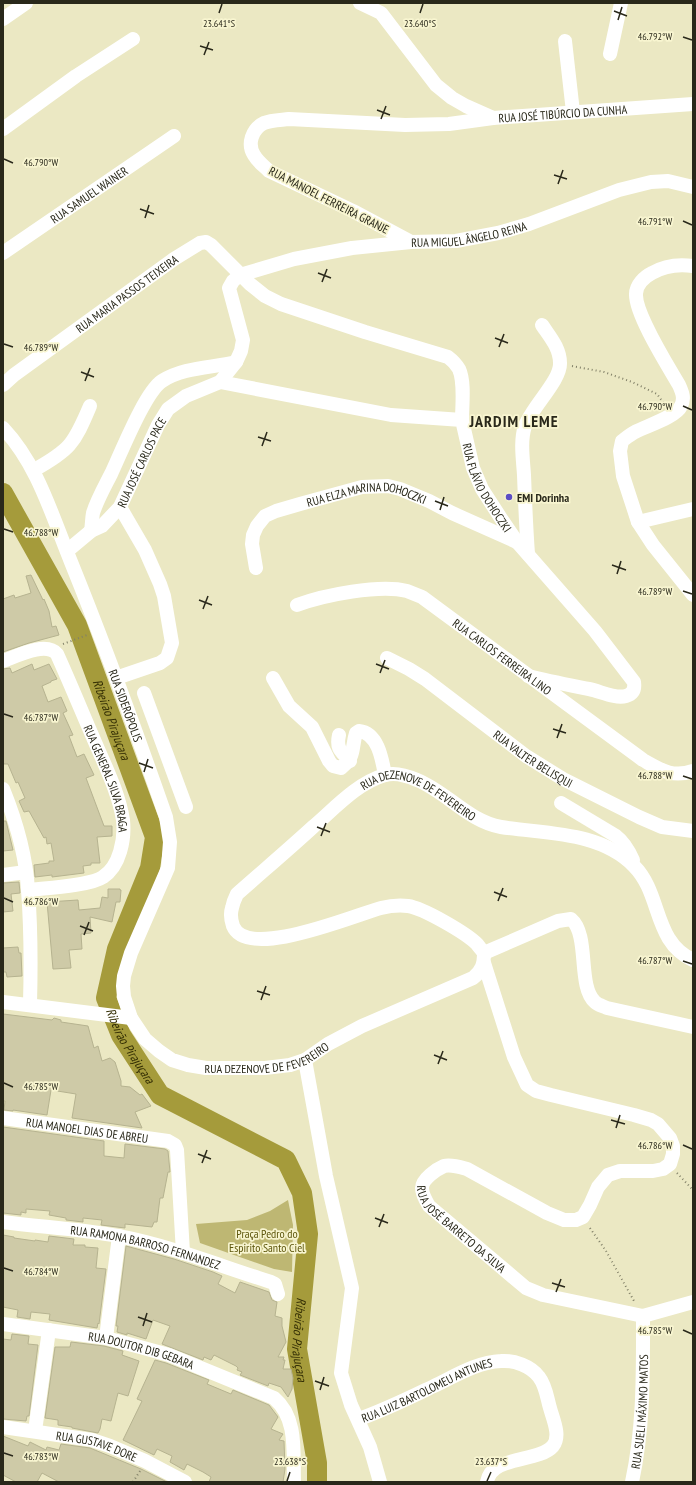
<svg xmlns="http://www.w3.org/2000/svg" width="696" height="1485" viewBox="0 0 696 1485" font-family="'PT Sans Narrow',sans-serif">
  <rect width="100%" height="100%" fill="#ebe8c3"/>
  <path fill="#beb773" d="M288,1200L293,1225L292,1272L274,1269L200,1243L196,1224L247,1220L270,1211Z"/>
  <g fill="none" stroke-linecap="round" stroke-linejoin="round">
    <path stroke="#a59b3b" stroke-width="20" id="s1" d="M3,493L77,625L155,837L150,868L117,949L106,998L121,1035L160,1095L286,1160L302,1193L308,1234L297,1349L317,1463V1482"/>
  </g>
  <path fill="#cecaa7" stroke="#b6b390" d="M31,575L43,600L44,599L49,611L52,627L56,626L59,635L29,643L3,652V599L14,595L15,598L31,593L26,576Z
    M32,664L34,670L49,664L57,679L51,681V682L42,686L48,702L61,697L67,711L63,713L73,735L69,736L77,757L84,754L94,775L86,778L104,826H112V836L97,837L100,863H91V865L83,866L84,873L52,877V875L35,877L34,865L49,863V861H54L51,843L47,844L46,837L44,838L29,811L24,812L19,801L25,798L18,782L16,783L8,764H4L3,761V669L10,668L12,673Z
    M3,821H6L13,850L3,851Z
    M19,882L20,893L11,894L13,911L3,912V883Z
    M108,889H120V890H121L120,902H116L112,922L90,917L91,933L81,934L82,949L69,950L71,968L53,969L47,902L78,900L79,910L100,908L102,897L108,898Z
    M18,947L19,953H21L22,976L7,977L6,972H3V948Z
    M3,1014L52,1020L54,1018L61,1020V1022L88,1026L94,1048L98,1046L102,1061L110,1058L115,1062L121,1081V1086L130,1087L140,1095L142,1094L151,1106L135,1112L142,1128L72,1118L76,1094L51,1090L47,1115L13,1110V1111L4,1110L5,1101H3Z
    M3,1127L104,1141V1156L124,1158L125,1144L165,1149L168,1151L170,1172H168L163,1198H160L157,1222H154L152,1227L125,1224V1228L101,1225L102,1220L83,1218V1222L66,1220V1218L49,1215L50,1211L26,1209V1213L21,1212V1215L3,1213Z
    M3,1235L14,1237V1238L35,1241V1240L48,1242L49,1236L74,1239L73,1245H85V1247L98,1248L96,1268L106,1269L99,1324L98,1323L97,1328L49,1320L50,1314L31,1312L30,1319L17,1317L18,1310L3,1307Z
    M126,1246L174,1259L213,1272L222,1276L218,1284L235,1293L240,1282L269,1292L272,1300L277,1302L275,1316L282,1318V1326L286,1342L278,1357H284L283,1360H285L283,1369H291L293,1378L292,1389L288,1397L281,1387L269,1383L268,1386L240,1375L242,1372L237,1370L238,1368L236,1366L214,1355L211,1360L204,1357L203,1360L162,1344L170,1326L153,1320L146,1339L127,1333V1335L117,1332L118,1326H116Z
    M12,1334L29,1336L28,1344L38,1345L29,1416H27L26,1421L3,1419V1339L11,1340Z
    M71,1342L104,1346L123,1351L122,1355L139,1361L128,1396L118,1393L111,1421L102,1419L100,1429L98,1433L72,1428V1427L58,1425V1420L45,1418L55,1347H70Z
    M155,1360L166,1363L209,1380L207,1384L231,1394L233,1390L269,1405L278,1417L271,1429L283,1434L279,1440L284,1441L285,1469L283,1482H209L211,1477L203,1472L187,1464L184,1470L170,1462L172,1456L157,1449L154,1455L123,1440L142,1401L137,1399Z
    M3,1436L28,1446L30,1442L46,1450L47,1447L59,1450L61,1444L90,1448L141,1469L167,1482H59L42,1473L37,1482H16L3,1475Z"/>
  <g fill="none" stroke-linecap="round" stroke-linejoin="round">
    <path stroke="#828068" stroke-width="2" stroke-dasharray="1 3" stroke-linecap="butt" d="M572,366L604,372L632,382L657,394L665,405
      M63,644L87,635
      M677,1173L693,1190
      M590,1228L606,1251L634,1301
      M133,1482L140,1471"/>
    <g stroke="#fff" stroke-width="14">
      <path id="s2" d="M360,3L381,13L436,85L452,98L466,106L493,118L693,104"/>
      <path d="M3,19L26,3"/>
      <path d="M565,41L573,112"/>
      <path d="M610,54L621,3"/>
      <path d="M3,129L76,76L133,39"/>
      <path d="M411,242L353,211L269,171C264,166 258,162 254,155C247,144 252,129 264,123C271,120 281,120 289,119L405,125L449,124L493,118"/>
      <path id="s3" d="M3,253L174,136"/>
      <path d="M693,266C679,264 664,266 652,273C644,277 636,285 636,294C635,314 668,366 679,385C682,392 685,398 681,406C676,417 646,426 635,432C631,434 626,438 622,441L620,451L623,476L638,522L653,545L693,595"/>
      <path id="s4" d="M220,382L391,415L462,420L473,468L482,489L502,520L517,542L595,631L634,682C635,689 633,694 626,696C615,699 600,691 589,689C569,685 548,681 528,676"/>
      <path id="s5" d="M3,385L14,375L174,259L200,243L206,242L211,245L250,284L265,296L281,304L365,332L448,357C452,360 456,364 459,369C465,382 462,405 462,420"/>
      <path id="s6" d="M3,428C38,465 52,516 71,562C105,646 136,731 166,817L170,842L168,868L131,953L124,976L123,986L124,997L131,1018L145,1039L159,1051L172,1060L188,1065L206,1068H265L290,1065L305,1060L328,1044L362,1026L473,978C482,971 484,964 484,953C482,950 479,947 477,944C466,933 423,908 408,906C399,905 389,906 381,908C355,915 247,961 233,926C231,920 230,914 232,908C233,903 235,898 237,894C263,871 289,849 314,826C335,808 357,783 385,775C395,772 408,776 417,780C447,792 468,821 501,827C545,834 600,831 634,866C662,894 653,942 693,960"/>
      <path d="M34,470C70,450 74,444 90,406"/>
      <path d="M638,522L693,509"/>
      <path d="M91,531C92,525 92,518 93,513C97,500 105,486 111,474C121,453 145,392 162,381C184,367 212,368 236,362"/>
      <path id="s7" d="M67,551L91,531L102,526L120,507L158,425L168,409L186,396L220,382L236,362L241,351L243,340L229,288L233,281L240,275L294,259L352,248L411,242L456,241L498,233L529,224L619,190L651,182L668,181L693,187"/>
      <path d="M528,554C526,527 525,501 524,475C523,459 520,441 525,426C532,407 561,380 560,363C560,348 550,337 542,325"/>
      <path id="s8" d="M256,568L252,544L253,535L257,526L265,516L276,511L300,504L362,487L388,486L400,489L429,501L452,513L517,542"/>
      <path id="s9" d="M297,605C324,595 380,584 407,591C412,593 417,595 422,597L643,760C661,770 672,778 693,771"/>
      <path id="s10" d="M387,658L409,669L425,679L526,756L563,779L639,817L662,827L693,831"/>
      <path id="s11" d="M3,661C17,656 46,641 57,654C71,685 84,717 98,749C108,772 119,795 123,820C125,839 120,866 103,877C90,886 45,888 28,890"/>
      <path d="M116,678L160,663L167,658L172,643L164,596L160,584L145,550L120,507"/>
      <path d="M273,678L289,706L312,727L329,761L333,766L341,768C356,756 351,749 356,733L359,731C378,733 382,759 385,775"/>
      <path d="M144,693L186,807"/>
      <path d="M339,735C336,749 341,751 350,761"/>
      <path d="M3,789C16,821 26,856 28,890C31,928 31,966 30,1004"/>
      <path d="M561,803L616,836C624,842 629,851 633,860"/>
      <path d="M3,875L26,872"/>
      <path d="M484,953L558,921L571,919C590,935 577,986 595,1002C598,1005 603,1006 607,1008L693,1027"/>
      <path id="s12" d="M484,963L514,1057L527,1085L536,1091L551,1095L634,1115L651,1120L658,1124L670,1138L673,1146V1154L670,1164L663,1169L653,1171H620L608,1175L598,1187L590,1205L583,1217L576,1220H564L547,1213L467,1169C460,1167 451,1164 444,1166C437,1169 422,1179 422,1188C422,1194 426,1201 429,1206L526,1288L543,1295L643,1316L693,1302"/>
      <path d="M3,1002L131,1018"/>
      <path d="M305,1060L326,1176L352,1288L341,1373L351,1405L370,1447L380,1482"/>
      <path id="s13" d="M3,1118L168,1141L175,1145L177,1150L183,1253"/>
      <path id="s14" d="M3,1222C41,1227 80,1229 118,1236C171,1246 220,1266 271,1282L275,1284L278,1294"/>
      <path id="s15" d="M3,1324L106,1338L140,1347L169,1355L274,1398C298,1418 293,1453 294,1482"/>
      <path d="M106,1338L119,1236"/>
      <path id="s16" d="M359,1419C385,1410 409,1398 434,1386C455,1376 477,1362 501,1361C514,1360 531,1366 539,1377C546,1386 547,1398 550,1408C553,1419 561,1436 553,1446C538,1463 491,1455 487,1482"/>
      <path id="s17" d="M3,1427L92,1440L110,1446L145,1461L185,1482"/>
      <path d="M35,1431L49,1330"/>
      <path id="s18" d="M632,1482C644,1426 643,1373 643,1316"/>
    </g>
  </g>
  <path fill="none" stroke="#29281a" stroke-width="1.5" d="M614,11L627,16M219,13L222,4M420,13L423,4M618,20L622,7M683,37L692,40M200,46L213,50M204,55L209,42M377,110L390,115M381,119L386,106M4,159L13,163M554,175L567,179M558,184L563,170M140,209L154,214M145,218L149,205M683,221L692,225M318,273L331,278M322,282L327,269M495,338L508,343M4,344L13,347M499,347L504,334M81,372L94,377M85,381L90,368M683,406L692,410M258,437L271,441M262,446L267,432M435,501L448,506M440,510L444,497M4,529L13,532M612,565L626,570M617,574L621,561M683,591L692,594M199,600L212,605M203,609L208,596M376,664L389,669M380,673L385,660M4,714L13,717M553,729L566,733M557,738L562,724M139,763L153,768M144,772L148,759M683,776L692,779M317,827L330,832M321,836L326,823M494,892L507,897M4,898L13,902M498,901L503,888M80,926L93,931M84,935L89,922M683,961L692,964M257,991L270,995M261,1000L266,986M434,1055L447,1060M438,1064L443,1051M4,1083L13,1087M611,1120L625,1124M616,1128L620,1115M683,1145L692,1149M198,1154L211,1159M202,1163L207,1150M375,1218L388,1223M379,1227L384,1214M4,1268L13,1271M552,1283L565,1287M556,1292L561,1279M138,1317L152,1322M143,1326L147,1313M683,1330L692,1334M315,1381L329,1386M320,1390L324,1377M4,1453L13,1456M287,1481L290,1472M487,1481L491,1472"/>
  <circle fill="#5b4dc5" stroke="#f8f5d0" stroke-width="1.5" cx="509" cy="497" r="4"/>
  <g text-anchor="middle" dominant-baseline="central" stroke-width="3.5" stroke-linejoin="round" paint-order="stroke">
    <g font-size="12" fill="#29281a" stroke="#f8f5d0">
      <text stroke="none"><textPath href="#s2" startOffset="250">RUA JOSÉ TIBÚRCIO DA CUNHA</textPath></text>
      <text stroke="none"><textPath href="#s3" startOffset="104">RUA SAMUEL WAINER</textPath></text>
      <text transform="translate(329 200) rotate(27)">RUA MANOEL FERREIRA GRANJE</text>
      <text stroke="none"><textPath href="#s7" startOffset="591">RUA MIGUEL ÂNGELO REINA</textPath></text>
      <text stroke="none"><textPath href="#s5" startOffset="154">RUA MARIA PASSOS TEIXEIRA</textPath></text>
      <text stroke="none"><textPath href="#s7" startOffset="119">RUA JOSÉ CARLOS PACE</textPath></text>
      <text stroke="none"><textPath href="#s4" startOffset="318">RUA FLÁVIO DOHOCZKI</textPath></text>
      <text stroke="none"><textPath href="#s8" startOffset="162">RUA ELZA MARINA DOHOCZKI</textPath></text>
      <text stroke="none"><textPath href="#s9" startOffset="228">RUA CARLOS FERREIRA LINO</textPath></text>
      <text stroke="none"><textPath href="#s6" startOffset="305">RUA SIDERÓPOLIS</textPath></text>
      <text stroke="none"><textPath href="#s10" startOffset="178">RUA VALTER BELISQUI</textPath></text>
      <text stroke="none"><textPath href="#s11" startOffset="192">RUA GENERAL SILVA BRAGA</textPath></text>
      <text stroke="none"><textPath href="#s6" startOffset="1582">RUA DEZENOVE DE FEVEREIRO</textPath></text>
      <text stroke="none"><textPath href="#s6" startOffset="792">RUA DEZENOVE DE FEVEREIRO</textPath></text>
      <text stroke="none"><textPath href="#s13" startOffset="85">RUA MANOEL DIAS DE ABREU</textPath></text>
      <text stroke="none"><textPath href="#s12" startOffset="669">RUA JOSÉ BARRETO DA SILVA</textPath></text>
      <text stroke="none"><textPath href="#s14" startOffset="145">RUA RAMONA BARROSO FERNANDEZ</textPath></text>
      <text stroke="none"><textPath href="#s15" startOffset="141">RUA DOUTOR DIB GEBARA</textPath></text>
      <text stroke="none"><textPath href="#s16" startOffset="74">RUA LUIZ BARTOLOMEU ANTUNES</textPath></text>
      <text stroke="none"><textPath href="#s18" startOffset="71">RUA SUELI MÁXIMO MATOS</textPath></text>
      <text stroke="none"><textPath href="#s17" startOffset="96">RUA GUSTAVE DORE</textPath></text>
    </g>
    <g font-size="12" font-weight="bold" fill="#29281a" stroke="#f8f5d0" text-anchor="start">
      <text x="517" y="497">EMI Dorinha</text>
    </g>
    <g font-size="12" fill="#5d560c" stroke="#f8f5d0">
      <text x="267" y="1233">Praça Pedro do<tspan x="267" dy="14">Espirito Santo Ciel</tspan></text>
    </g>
    <g font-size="13" font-style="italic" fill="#332e04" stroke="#f8f5d0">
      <text stroke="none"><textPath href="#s1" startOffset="252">Ribeirão Pirajuçara</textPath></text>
      <text stroke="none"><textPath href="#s1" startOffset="600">Ribeirão Pirajuçara</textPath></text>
      <text stroke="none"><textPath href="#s1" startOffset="984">Ribeirão Pirajuçara</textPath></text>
    </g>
    <g font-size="16" font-weight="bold" letter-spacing="1" fill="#29281a" stroke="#f8f5d0">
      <text x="514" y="421">JARDIM LEME</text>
    </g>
  </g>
  <g font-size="10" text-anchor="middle" fill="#29281a" stroke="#f8f5d0" stroke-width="3.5" stroke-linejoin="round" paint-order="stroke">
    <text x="219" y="27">23.641°S</text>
    <text x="420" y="27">23.640°S</text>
    <text x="655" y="40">46.792°W</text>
    <text x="41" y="166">46.790°W</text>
    <text x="655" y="225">46.791°W</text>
    <text x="41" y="351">46.789°W</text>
    <text x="655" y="410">46.790°W</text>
    <text x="41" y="536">46.788°W</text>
    <text x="655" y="595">46.789°W</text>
    <text x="41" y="721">46.787°W</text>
    <text x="655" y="779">46.788°W</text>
    <text x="41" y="905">46.786°W</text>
    <text x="655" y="964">46.787°W</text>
    <text x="41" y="1090">46.785°W</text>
    <text x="655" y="1149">46.786°W</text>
    <text x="41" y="1275">46.784°W</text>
    <text x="655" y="1334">46.785°W</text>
    <text x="41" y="1460">46.783°W</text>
    <text x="290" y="1465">23.638°S</text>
    <text x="491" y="1465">23.637°S</text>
  </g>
  <rect width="696" height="1485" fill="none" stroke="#29281a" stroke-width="8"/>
</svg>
